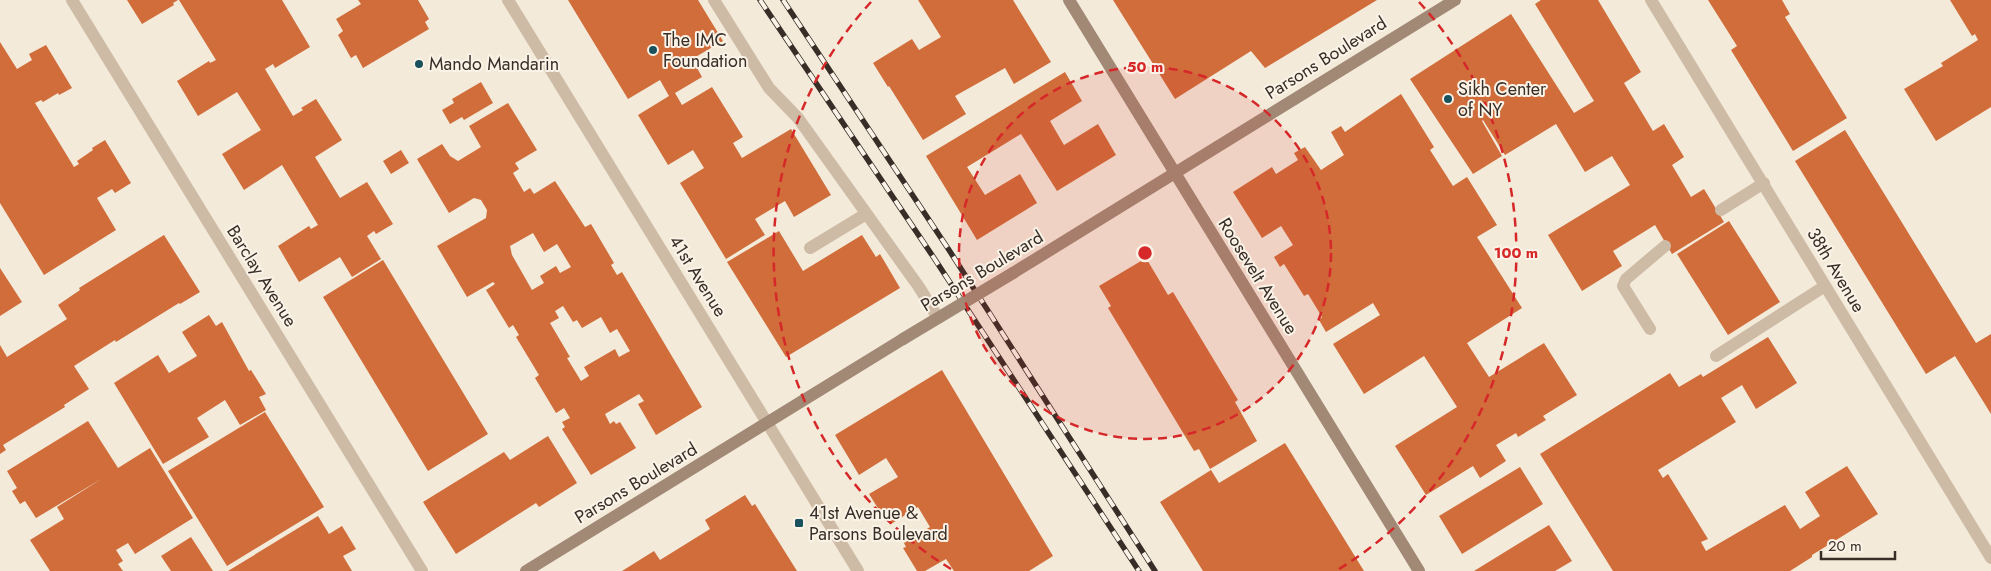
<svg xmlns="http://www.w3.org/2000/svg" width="1991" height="571" viewBox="0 0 1991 571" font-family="Jost,sans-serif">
  <rect width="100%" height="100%" fill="#f4eada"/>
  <path fill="#d06d3b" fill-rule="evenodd" d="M127,0H178L173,3L174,5L142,24Z
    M179,0H282L310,47L275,68L273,64L265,69L293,116L303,110L301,108L316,99L342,140L315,157L340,198L367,182L393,224L376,234L374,231L367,236L381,259L352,277L340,257L299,282L278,246L309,226L311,229L318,225L282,165L244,190L222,154L261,130L237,92L198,116L177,81L209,61L210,63L216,60Z
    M358,0H418L429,19L425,22L429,29L363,68L356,55L351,58L338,35L343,31L336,19L361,4Z
    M568,0H698L723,41L692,59L702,77L675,93L682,105L712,87L743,137L733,143L742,158L791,129L831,195L794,217L785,201L755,219L765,235L726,259L680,183L704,168L693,150L668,165L638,115L669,96L660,80L628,99Z
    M918,0H1013L1051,62L1014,84L1005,68L955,96L966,114L923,140L889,86L888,87L873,63L912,39L919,50L941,37Z
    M1113,0H1377L1265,68L1251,51L1175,99Z
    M1541,0H1598L1641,72L1624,83L1653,131L1664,124L1684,157L1672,165L1691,197L1704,189L1724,222L1672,254L1655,225L1613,251L1622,266L1582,291L1548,235L1630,185L1612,156L1585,172L1556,124L1505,155L1483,120L1482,121L1502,156L1473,174L1410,79L1511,14L1574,113L1594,101L1535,4Z
    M1708,0H1782L1790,14L1785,17L1847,118L1793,151L1731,50L1737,46Z
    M1950,0H1991V107L1936,141L1904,89L1943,66L1941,63L1978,40L1975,34L1972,36Z
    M0,42L17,69L32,60L29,54L46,45L72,88L59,95L58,93L43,102L41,100L35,103L74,167L79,164L77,161L93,150L92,148L105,140L131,183L115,193L112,189L97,198L116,230L44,275L0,203Z
    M1065,72L1082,101L1050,121L1064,145L1098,124L1116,155L1057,191L1021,134L967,167L985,195L1020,174L1037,203L977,240L926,156Z
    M481,82L493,103L464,120L462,117L450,124L442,110L454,103L452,99Z
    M1401,94L1434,147L1430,150L1453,186L1467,177L1497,225L1477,237L1522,308L1467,343L1489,377L1544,343L1577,395L1543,416L1546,420L1518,437L1516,433L1496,445L1506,461L1480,478L1473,466L1426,495L1395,446L1457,407L1424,356L1364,394L1333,344L1380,315L1373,303L1326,332L1319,320L1322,317L1308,294L1304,296L1284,264L1280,267L1274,257L1293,245L1281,226L1262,238L1233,192L1272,167L1276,174L1298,160L1294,153L1305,147L1321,170L1344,155L1331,132L1341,126L1345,132Z
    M508,103L537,150L515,163L519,169L513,173L524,192L530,188L534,194L555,181L585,227L591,224L614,263L611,265L617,275L622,272L702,407L656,435L638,404L644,401L639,394L605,414L610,424L614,421L616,424L620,422L636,448L591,475L562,429L565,427L562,422L570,418L564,408L556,413L535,378L539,375L516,337L519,335L513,325L509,328L486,290L495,284L493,282L467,297L437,246L486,218L487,210L481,200L474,198L449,213L417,159L442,144L450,156L458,161L481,147L469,126ZM533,233L544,252L557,244L571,267L560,273L556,266L540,276L544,283L532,290L512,255L510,246ZM563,306L573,322L577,320L582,328L601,317L610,333L617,329L630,351L619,357L615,349L584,367L589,376L581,381L567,358L570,357L550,323L559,318L555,311Z
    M1845,130L1976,343L1991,334V414L1955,356L1926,374L1795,161Z
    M401,150L409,163L391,174L383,161Z
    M1729,221L1780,302L1728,335L1677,254Z
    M779,231L803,271L862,235L876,257L880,254L900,288L786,357L727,262Z
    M164,235L200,292L180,304L179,303L116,342L115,340L74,366L89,389L64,405L65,407L3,445L6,450L0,454V345L7,357L67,319L58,305L80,290L79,288Z
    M1146,258L1168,295L1173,292L1238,400L1235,402L1257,441L1210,469L1199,449L1194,451L1108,308L1111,306L1099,286Z
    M383,260L488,434L428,471L323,297Z
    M0,268L22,302L0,316Z
    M209,315L216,326L222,322L249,371L251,370L266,394L259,397L266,410L240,425L225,400L197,418L209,437L163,464L114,383L158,355L169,373L197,356L182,332Z
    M1768,337L1797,383L1756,409L1742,385L1721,398L1736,422L1658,470L1663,478L1668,474L1708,539L1701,542L1706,551L1785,505L1800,529L1820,516L1805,492L1847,466L1878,514L1812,555V557L1790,571H1613L1540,454L1670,373L1679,387L1701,374L1703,377Z
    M942,370L1053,556L1029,571H954L946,559L925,571H917L903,548L906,547L904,543L930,527L918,507L891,524L888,520L886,521L869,494L898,477L886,458L859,475L835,435Z
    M265,412L324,507L227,566L168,471Z
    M88,421L118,468L150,448L193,518L135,554L128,543L116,550L123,561L118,564L123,571H50L30,540L64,519L57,507L103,478L36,518L25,501L20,504L12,491L17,488L7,471Z
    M548,436L577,483L539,507L536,503L456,554L423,502L504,452L510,460Z
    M1285,443L1364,571H1203L1160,502L1211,470L1219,483Z
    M1520,467L1543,504L1462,554L1439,516Z
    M745,495L752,506L755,504L797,571H622L654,551L660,560L710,529L705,520Z
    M318,516L329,534L342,526L356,549L343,556L352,571H228Z
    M1549,525L1572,561L1555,571H1474Z
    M191,537L213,571H171L161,556Z"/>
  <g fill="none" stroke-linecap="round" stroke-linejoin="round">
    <path stroke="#cdbba5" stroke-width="12" d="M714,0L769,88L798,118L919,287L938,318
      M1721,210L1764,183
      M810,248L866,214
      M1650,329L1623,286L1626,279L1665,246
      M1716,356L1825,286"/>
    <path stroke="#cdbba5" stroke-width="12" d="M72,0L422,571
      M508,0L858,571
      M1651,0L1991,558"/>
    <path stroke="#a18976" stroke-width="12" d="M1069,0L1419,571
      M1013,273L1455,0
      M526,571L903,339"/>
    <defs>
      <path id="rail" d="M760,0L934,258L1139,571
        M783,0L949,250L1155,571"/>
    </defs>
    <use href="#rail" stroke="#382e27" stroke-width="5.5"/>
    <use href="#rail" stroke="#fbf3e7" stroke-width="4" stroke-dasharray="11" stroke-linecap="butt"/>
    <path stroke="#a18976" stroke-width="12" d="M903,339L1013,273"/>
  </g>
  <circle cx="1145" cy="253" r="186" fill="#d62828" fill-opacity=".12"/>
  <g fill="none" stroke="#d62828" stroke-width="2.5" stroke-dasharray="9 6">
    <circle cx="1145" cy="253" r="186"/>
    <path d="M951 569A371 371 0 0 1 871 2M1419 2A371 371 0 0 1 1339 569"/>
  </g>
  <g fill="#19525d" stroke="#fbf3e7" stroke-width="2">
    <circle cx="653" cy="50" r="5"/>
    <circle cx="419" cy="64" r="5"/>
    <circle cx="1448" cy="99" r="5"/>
    <rect x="794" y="518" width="10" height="10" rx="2.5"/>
  </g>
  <g text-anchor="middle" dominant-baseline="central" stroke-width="4" stroke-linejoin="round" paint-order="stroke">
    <g font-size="18" fill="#382e27" stroke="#fbf3e7" text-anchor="start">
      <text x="663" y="40">The IMC<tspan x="663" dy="21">Foundation</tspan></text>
      <text x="429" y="64">Mando Mandarin</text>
      <text x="1458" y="89">Sikh Center<tspan x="1458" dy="21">of NY</tspan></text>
      <text x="809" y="513">41st Avenue &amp;<tspan x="809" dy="21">Parsons Boulevard</tspan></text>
    </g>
    <g font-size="18" fill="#382e27" stroke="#fbf3e7">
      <text transform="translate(1326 58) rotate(-32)">Parsons Boulevard</text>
      <text transform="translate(1836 270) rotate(59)">38th Avenue</text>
      <text transform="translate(982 271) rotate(-31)">Parsons Boulevard</text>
      <text transform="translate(262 276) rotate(58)">Barclay Avenue</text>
      <text transform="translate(698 276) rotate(58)">41st Avenue</text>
      <text transform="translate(1258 276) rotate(58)">Roosevelt Avenue</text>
      <text transform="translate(636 483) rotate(-31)">Parsons Boulevard</text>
    </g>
  </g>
  <circle cx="1145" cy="253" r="8" fill="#d62828" stroke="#fbf3e7" stroke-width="2.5"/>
  <g font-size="15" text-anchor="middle" font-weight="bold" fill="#d62828" stroke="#fbf3e7" stroke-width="4" stroke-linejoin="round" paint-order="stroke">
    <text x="1145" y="72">50 m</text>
    <text x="1516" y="258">100 m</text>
  </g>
  <path d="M1821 551v8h74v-8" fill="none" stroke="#382e27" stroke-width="2.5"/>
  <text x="1828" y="551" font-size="15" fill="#382e27" stroke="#fbf3e7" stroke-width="4" paint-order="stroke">20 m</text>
</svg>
